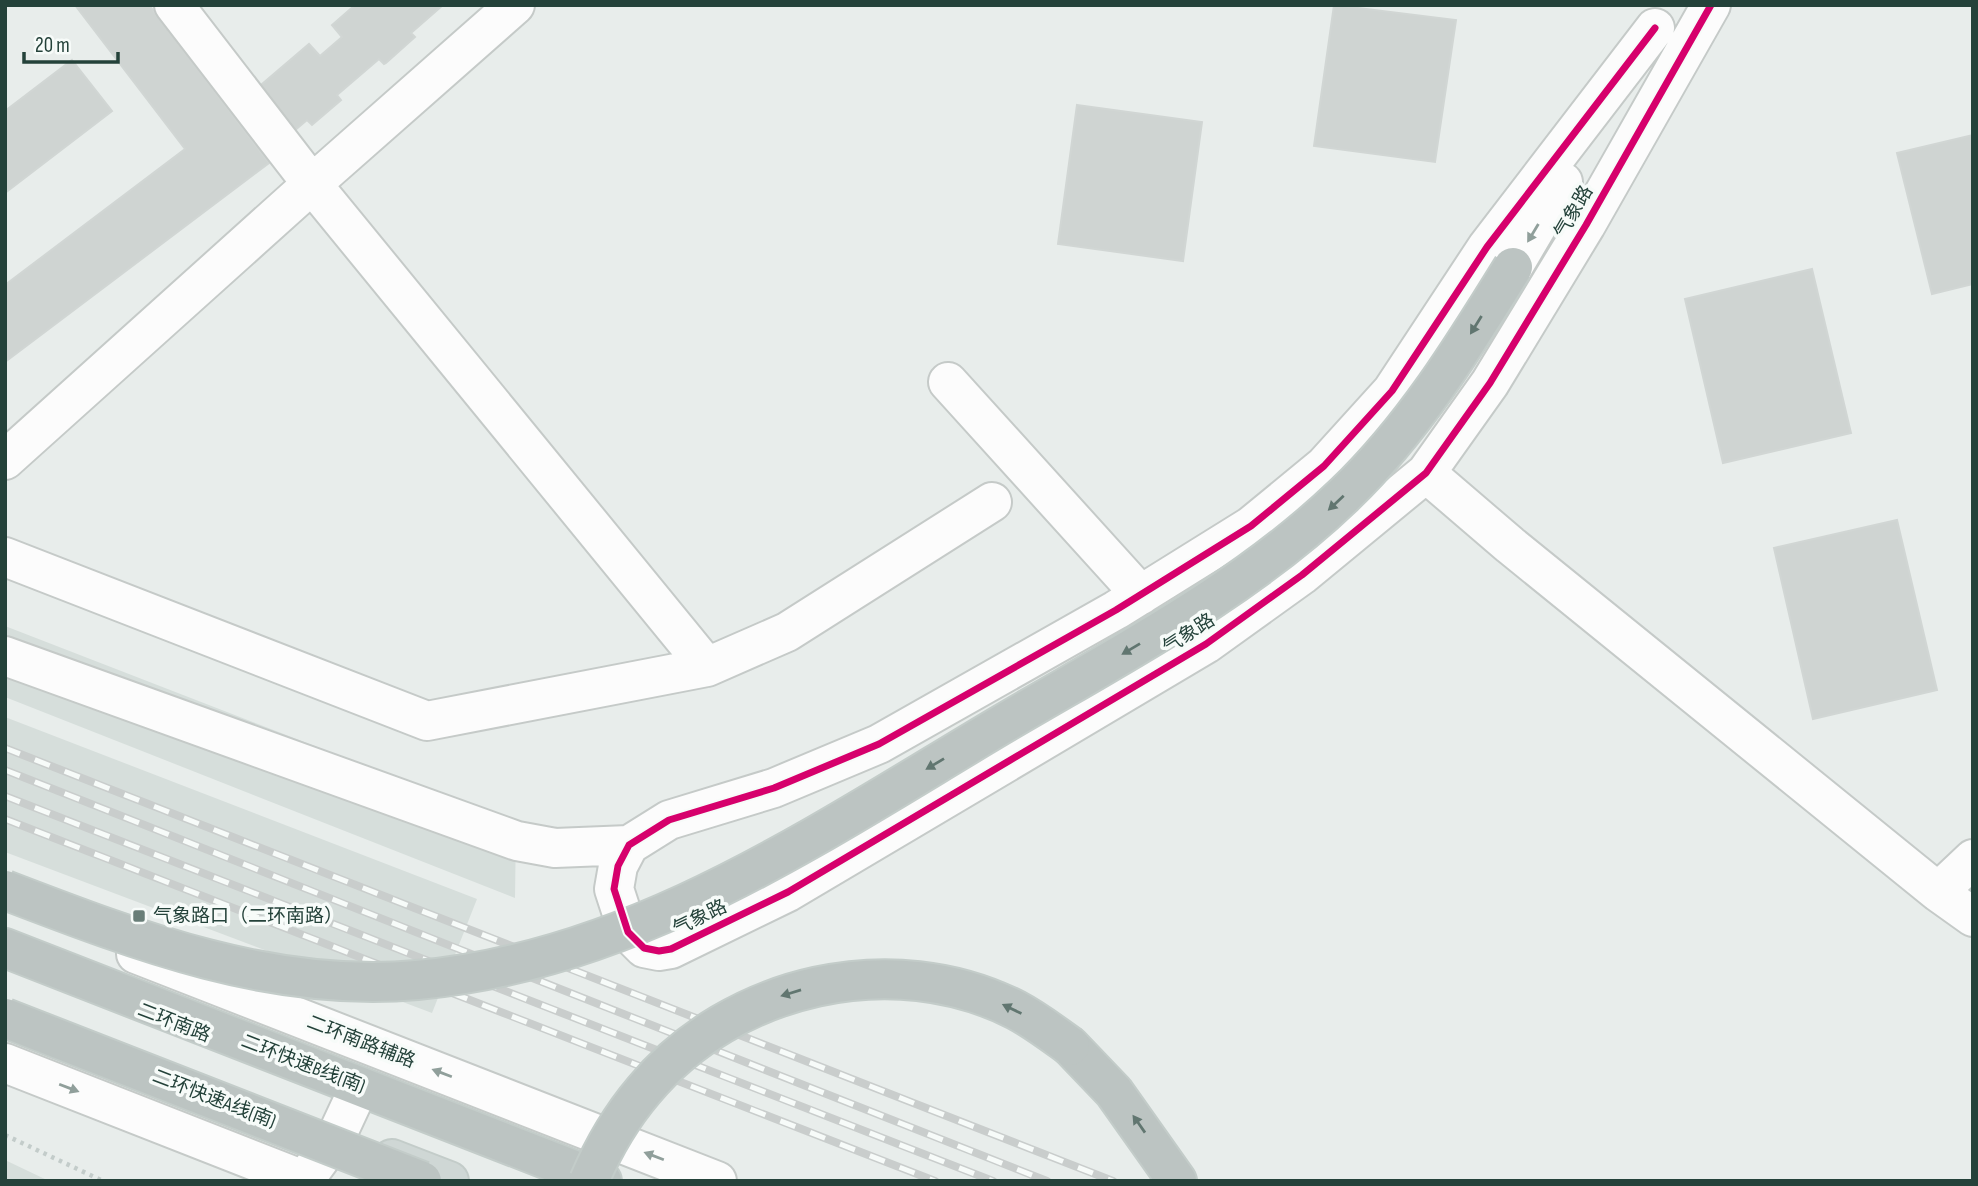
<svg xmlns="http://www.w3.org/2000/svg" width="1978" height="1186" viewBox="0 0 1978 1186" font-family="'Sofia Sans Condensed','Noto Sans SC',sans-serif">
  <rect width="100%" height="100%" fill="#e8edeb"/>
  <path fill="#d6dedb" d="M5,626L516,824L515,898L5,697Z
    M5,717L477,899L432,1013L5,852Z
    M5,1160L49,1181H5Z"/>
  <path fill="#cfd4d2" stroke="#d1d6d4" stroke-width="2" d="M75,5H149L269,163L5,362V285L185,149Z
    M355,5H443L411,33L415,37L386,63L384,64L379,59L337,95L341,100L312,125L307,120L288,136L262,105L271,98L261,85L309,44L320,56L342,37L332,25Z
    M1334,5L1456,20L1435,162L1314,146Z
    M72,60L112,111L5,193V111Z
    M1077,105L1202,122L1183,261L1058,244Z
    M1973,135V284L1932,294L1897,153Z
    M1812,269L1851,433L1723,463L1685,299Z
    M1897,520L1937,690L1813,719L1774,548Z"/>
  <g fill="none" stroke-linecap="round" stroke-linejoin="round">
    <defs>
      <path id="minor" d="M174,5L312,184L707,667
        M1655,28L1487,247L1392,391L1324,466L1251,526L1116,610L879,744L774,788L669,820L629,845L618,866L614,889L628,932L644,948L659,951L671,949L788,892L1206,644L1302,575L1426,473L1490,383L1586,225L1711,5
        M1513,267L1563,182
        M948,382L1141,595
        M5,460L312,184L515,5
        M1426,473L1510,545L1938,892L1973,917
        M5,557L427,721L707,667L787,632L992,502
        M5,656L517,841L555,848L629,845
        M1938,892L1973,859
        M136,954L717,1181
        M5,1063L306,1181
        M311,1171L336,1137L356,1094"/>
      <path id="major" d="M392,1159L449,1181"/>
      <path id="highway" d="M5,948L602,1181
        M1070,1046L1114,1092L1177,1181"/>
    </defs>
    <use href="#minor" stroke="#c5cac8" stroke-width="42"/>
    <use href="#major" stroke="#c3ccc9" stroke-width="42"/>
    <use href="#highway" stroke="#c3ccc9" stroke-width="42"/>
    <path stroke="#c3ccca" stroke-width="4.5" stroke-dasharray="3.5 5" stroke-linecap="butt" d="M5,1135L103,1181"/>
    <use href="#minor" stroke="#fcfcfc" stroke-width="38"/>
    <use href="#major" stroke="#cfd7d5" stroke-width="38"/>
    <use href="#highway" stroke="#bcc4c2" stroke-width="38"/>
    <defs>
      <path id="rail" d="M5,748L1113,1181
        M5,770L1047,1181
        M5,796L993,1181
        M5,819L935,1181"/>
    </defs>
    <use href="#rail" stroke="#c9cdcc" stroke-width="8"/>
    <use href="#rail" stroke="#f7fbf9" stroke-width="5" stroke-dasharray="16" stroke-linecap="butt"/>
    <defs>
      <path id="highway-bridge" d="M5,890C138,941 273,993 417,980C636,961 822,831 1006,722C1123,653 1245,590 1344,495C1413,429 1463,348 1513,267
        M5,1018L422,1181
        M589,1181C603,1148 621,1117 644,1090C732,984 893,947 1016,1010C1035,1020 1052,1033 1070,1046"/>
    </defs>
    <use href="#highway-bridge" stroke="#c3ccc9" stroke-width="42" stroke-linecap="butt"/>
    <use href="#highway-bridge" stroke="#bcc4c2" stroke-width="38"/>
    <defs>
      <path id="cycleway" d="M1655,28L1487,247L1392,391L1324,466L1251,526L1116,610L879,744L774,788L669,820L629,845L618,866L614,889L628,932L644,948L659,951L671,949L788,892L1206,644L1302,575L1426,473L1490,383L1586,225L1711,5"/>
    </defs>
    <use href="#cycleway" stroke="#f7fbf9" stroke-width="11"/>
    <use href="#cycleway" stroke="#d6006c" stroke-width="7"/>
  </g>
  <defs><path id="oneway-solid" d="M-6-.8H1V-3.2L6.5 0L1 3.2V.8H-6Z" transform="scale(1.75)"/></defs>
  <g fill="#909f9b">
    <use href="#oneway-solid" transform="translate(1533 233) rotate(121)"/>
    <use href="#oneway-solid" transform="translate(442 1073) rotate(-159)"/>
    <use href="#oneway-solid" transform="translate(69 1088) rotate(21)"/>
    <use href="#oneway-solid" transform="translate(654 1156) rotate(-159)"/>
  </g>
  <g fill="#617670">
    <use href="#oneway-solid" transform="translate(1476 325) rotate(122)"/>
    <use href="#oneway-solid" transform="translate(1336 503) rotate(137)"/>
    <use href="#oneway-solid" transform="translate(1131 649) rotate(149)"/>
    <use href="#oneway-solid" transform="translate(935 764) rotate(149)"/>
    <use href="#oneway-solid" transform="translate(791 993) rotate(163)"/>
    <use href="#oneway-solid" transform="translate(1012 1009) rotate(-154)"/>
    <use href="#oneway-solid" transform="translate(1139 1124) rotate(-125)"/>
  </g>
  <rect fill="#697e78" stroke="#f7fbf9" stroke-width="2.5" x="132" y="909" width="14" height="14" rx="3.5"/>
  <g text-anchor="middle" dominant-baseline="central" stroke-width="7" stroke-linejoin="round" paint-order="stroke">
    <g font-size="19" fill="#24423a" stroke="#f7fbf9">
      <text transform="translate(1574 212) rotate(-60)">气象路</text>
      <text transform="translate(1189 634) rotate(-33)">气象路</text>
      <text transform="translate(700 918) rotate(-26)">气象路</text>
      <text transform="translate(174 1023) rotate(21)">二环南路</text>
      <text transform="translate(361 1042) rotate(21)">二环南路辅路</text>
      <text transform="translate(303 1064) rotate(21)">二环快速B线(南)</text>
      <text transform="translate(214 1099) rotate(21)">二环快速A线(南)</text>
    </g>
    <g font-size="19" fill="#24423a" stroke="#f7fbf9" text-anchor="start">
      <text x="153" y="916">气象路口（二环南路）</text>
    </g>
  </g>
  <rect width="1978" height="1186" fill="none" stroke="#24423a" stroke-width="14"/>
  <path d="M24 52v10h94v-10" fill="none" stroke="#24423a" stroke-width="3.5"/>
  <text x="35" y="52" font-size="21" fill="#24423a" stroke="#f7fbf9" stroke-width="5" paint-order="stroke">20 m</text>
</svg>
